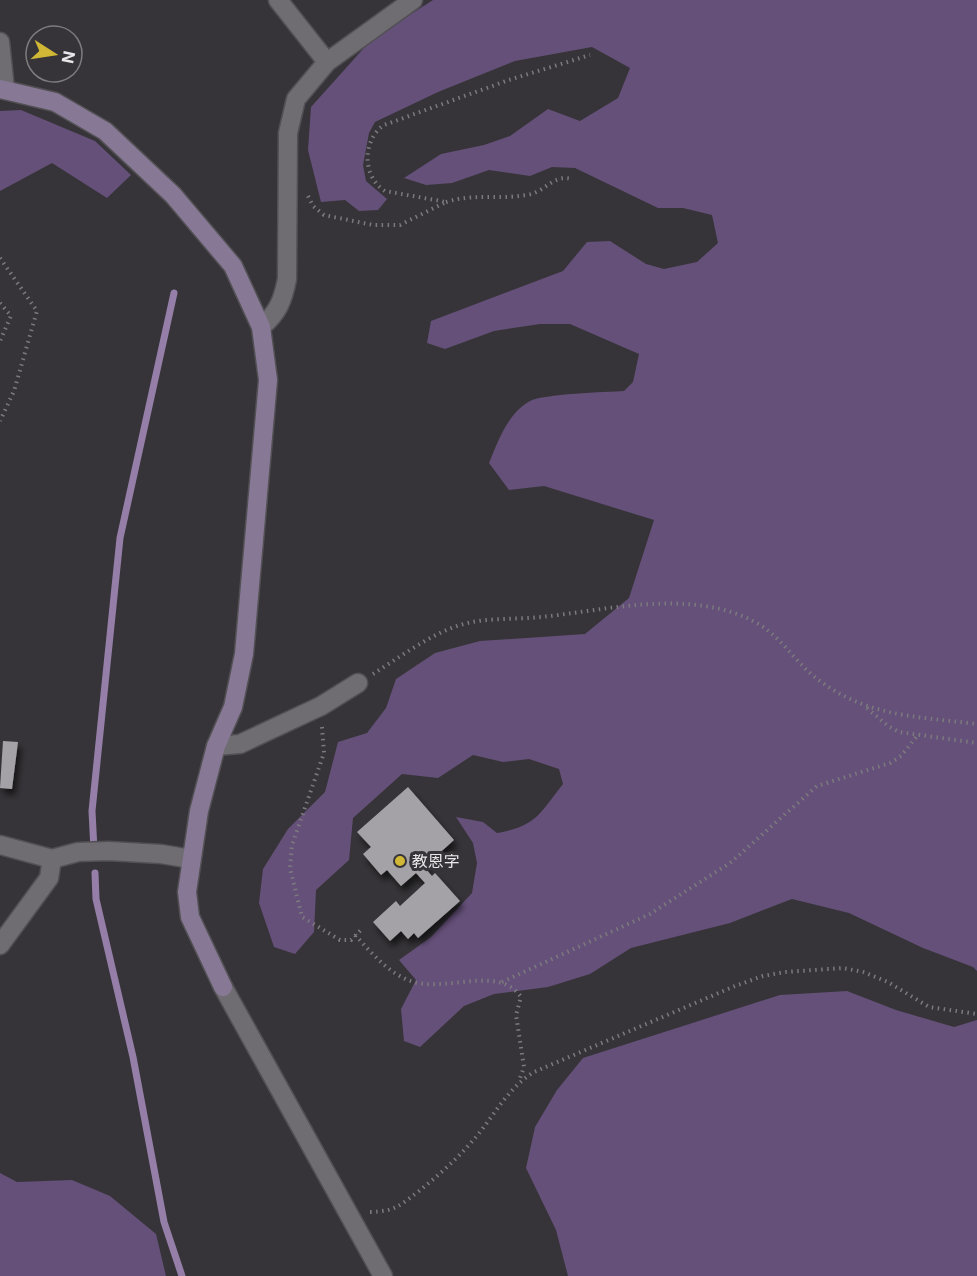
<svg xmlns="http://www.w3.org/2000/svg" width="977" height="1276" viewBox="0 0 977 1276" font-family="Inter,'Noto Sans JP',sans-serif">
  <defs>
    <filter id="shadow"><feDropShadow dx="3.5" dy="6" stdDeviation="3" flood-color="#0009"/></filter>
  </defs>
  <rect width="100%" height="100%" fill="#363438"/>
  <path fill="#655079" d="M433,0H977V971L973,967L923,948L849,913L792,899L730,923L631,948L590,974L548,987L494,994L464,1006L420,1047L404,1041L401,1009L416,980L399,960L431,937L472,893L477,863L473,843L456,817L483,822L497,833C537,826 539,814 563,784L559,769L529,759L503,762L473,755L438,778L402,774L353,818L349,860L316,890L314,932L295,954L274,947L259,903L263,869L288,829L325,792L338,742L367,733L386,708L396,679L435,653L480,641L585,634L629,598L654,520L544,486L509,490L489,463C498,441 508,413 530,401C543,394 606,392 624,391L633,382L639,354L570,324H540L494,331L445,349L427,343L431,321L563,271L587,242L610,241L646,264L664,269L697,262L718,243L712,215L683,208H658L575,168L552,167L530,176L489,170L452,183L426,185L404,178L441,154L484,145L510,136L548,109L580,121L618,98L630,68L592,47L515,61L438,92L375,122L369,133L363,165L366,181L387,199L378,210L359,211L345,200L321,202L308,150L311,107L372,39Z
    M21,110L95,141L131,175L107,198L52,163L0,191V111Z
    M847,991L896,1010L954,1027L977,1020V1276H568L556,1230L526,1168L535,1127L557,1090L583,1058L780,995Z
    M0,1173L17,1182L72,1180L110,1196L156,1234L166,1276H0Z"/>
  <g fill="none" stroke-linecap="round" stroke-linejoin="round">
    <path stroke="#957fa9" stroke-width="7" d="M94,850L92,811L120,538L174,293
      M95,873L96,899L133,1057L164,1222L182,1276"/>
  </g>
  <path fill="#a4a2a7" filter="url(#shadow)" d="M3,741L18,742L12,789L0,788Z
    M408,787L454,840L424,867L432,876L435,873L460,901L418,938L414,933L408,939L401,931L390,941L373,922L396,901L400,906L425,883L416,873L401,886L387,870L381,875L363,854L371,847L357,832Z"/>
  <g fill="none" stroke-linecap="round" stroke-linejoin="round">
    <defs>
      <path id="street" d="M278,0L327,62
        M0,42L5,89
        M261,327C278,313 283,300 287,279L288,133L296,99L327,62L413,0
        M216,746L240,744L321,706L358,683
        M0,845L52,859L78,852L108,851L161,854L191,859
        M0,945L49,878L52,859
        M223,987L383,1276"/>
      <path id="secondary" d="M0,89L55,102L105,131L173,195L233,266L261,327L268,380L244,654L233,707L216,746L199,811L187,892L190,917L223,987"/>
    </defs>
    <use href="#street" stroke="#525054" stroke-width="21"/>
    <use href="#secondary" stroke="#525054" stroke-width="21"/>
    <path stroke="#7c7a7e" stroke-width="4" stroke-dasharray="1.5 4.5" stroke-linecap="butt" d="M308,196L313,206L324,215L373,225H400L446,202L385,191C362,177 362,140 384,125L509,80L590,55
      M446,202C475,193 497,200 526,195C545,193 552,174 572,179
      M0,258L37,311L14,391L0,421
      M0,303L11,316L0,341
      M373,674C400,657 429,635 460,625C486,617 514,620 541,617C608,610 691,588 755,622C778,634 792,657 811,674C863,717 913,716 977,724
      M867,708L888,726L899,732L977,743
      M322,727L324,753L292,845L290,868L302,917L340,940H351L363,928
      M355,935C371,952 386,971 408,980C443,995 497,963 521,997L516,1015L524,1067L519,1081
      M502,982L650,914L730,863L817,786L890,763L901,756L917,736
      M370,1212C396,1211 399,1206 419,1191C439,1175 459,1157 476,1137C495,1114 508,1088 534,1072L735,986L763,976L785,972L843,968L863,972L888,982L929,1007L977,1014"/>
    <use href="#street" stroke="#6f6d72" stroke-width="18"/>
    <use href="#secondary" stroke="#877995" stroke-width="18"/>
  </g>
  <circle fill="#d1b736" stroke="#363438" stroke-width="2" cx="400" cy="861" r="6"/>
  <g text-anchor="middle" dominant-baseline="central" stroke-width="6" stroke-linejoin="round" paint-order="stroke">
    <g font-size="16" fill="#e8e7ea" stroke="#363438" text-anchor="start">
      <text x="412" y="861">教恩字</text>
    </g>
  </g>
  <g transform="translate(54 54) rotate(102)"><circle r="28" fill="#363438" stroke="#7d7c7f" stroke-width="1.5"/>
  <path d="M0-4.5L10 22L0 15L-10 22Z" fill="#d1b736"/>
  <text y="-9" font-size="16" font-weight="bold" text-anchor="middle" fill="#e8e7ea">N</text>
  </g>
</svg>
